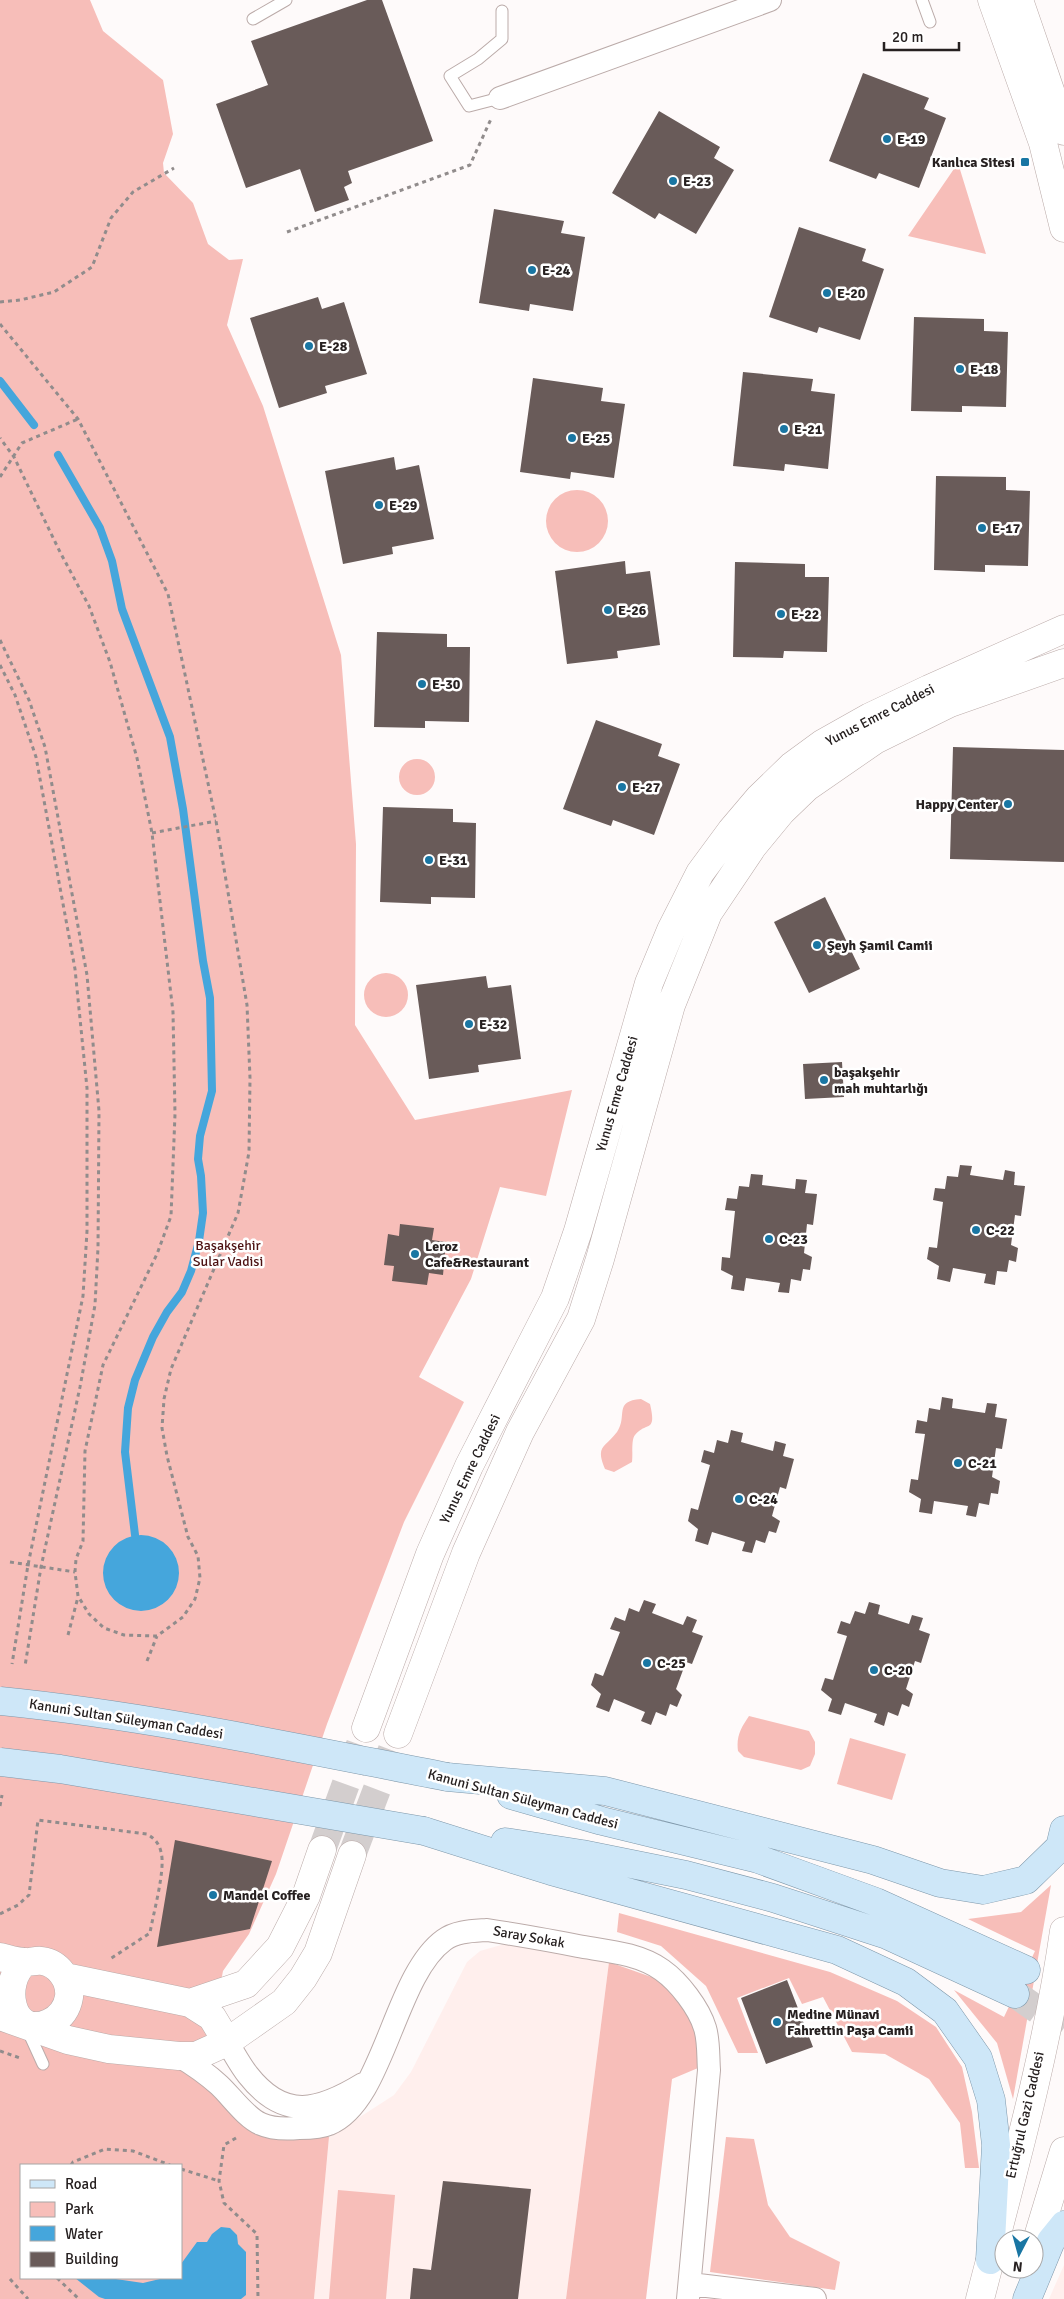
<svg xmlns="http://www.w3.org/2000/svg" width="1064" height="2299" viewBox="0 0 1064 2299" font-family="Signika,sans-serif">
  <rect width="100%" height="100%" fill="#fefafa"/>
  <path fill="#ffefed" d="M515,1943L609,1962L566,2299H314L329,2137L394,2095L411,2072L467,1962L480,1951L501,1945Z
    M1064,2265V2299H1049Z"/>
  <path fill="#f7beb9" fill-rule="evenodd" d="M0,0H90L103,31L163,80L173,134L163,163L164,173L193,203L208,244L229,260L243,259L227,325L263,406L341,655L356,844L355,1025L415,1120L572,1090L546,1196L500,1187L471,1279L419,1377L464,1402L404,1522L327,1724L276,1874L249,1934L223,1971L210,2038L197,2075L296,2136L329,2137L314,2299H0ZM21,2165H181V2278H21Z
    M958,163L986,254L908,236Z
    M546 521a31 31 0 1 1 62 0a31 31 0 1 1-62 0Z
    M399 777a18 18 0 1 1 36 0a18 18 0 1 1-36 0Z
    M364 995a22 22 0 1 1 44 0a22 22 0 1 1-44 0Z
    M641,1399L650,1404C657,1434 646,1421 635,1435C631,1439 633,1455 632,1462L614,1472L605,1469C595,1445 605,1448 617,1432C628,1416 613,1401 641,1399Z
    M749,1716L809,1731L815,1742V1754L810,1766L801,1770L744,1757L738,1751C736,1736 741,1728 749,1716Z
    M850,1738L906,1754L892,1800L837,1784Z
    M1051,1885L1013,2099L997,2043L954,1990L1004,2017L1035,1951L968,1919L1021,1912Z
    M619,1913L830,1972L897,2001L936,2027L962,2067L972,2112L979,2168H965L960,2123L929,2079L885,2054L852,2052L823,1997L802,2004L789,1978L737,1998L758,2053H738L706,1986L661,1946L617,1932Z
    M609,1962L657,1979L680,1998L699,2028L698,2068L672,2079L646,2299H566Z
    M726,2137L754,2139L768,2205L790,2237L840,2262L835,2290L710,2272Z
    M338,2190L395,2195L386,2299H329Z"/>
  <path fill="#45a6dc" d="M103 1573a38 38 0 1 1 76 0a38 38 0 1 1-76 0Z
    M221,2227L230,2228L237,2235L238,2244L246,2252V2295L241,2299H105L99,2297L75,2278H109L143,2283L164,2278H181V2264L197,2242H207L212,2234Z"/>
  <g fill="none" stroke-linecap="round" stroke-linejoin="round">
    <path stroke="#45a6dc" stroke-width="8" d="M0,381L34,425
      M58,455L100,528L112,561L122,609L170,737L183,809L203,961L210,998L212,1091L200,1136L198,1159L201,1176L203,1213L199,1241L191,1271L182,1292L167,1312L153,1337L135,1380L128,1408L125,1452L135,1535"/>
  </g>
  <path fill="#695b59" d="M367,0H382L433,141L348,171L352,183L344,187L349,200L315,212L300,169L246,188L216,104L268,85L251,41Z
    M863,73L929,98L924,109L946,118L919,188L879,173L876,179L829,161Z
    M659,111L720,147L714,158L734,170L696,234L659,213L655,219L612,193Z
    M494,209L564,221L561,233L585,237L573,311L530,304L529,311L479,303Z
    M799,227L866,249L862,261L884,269L860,340L819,327L817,333L769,317Z
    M318,297L322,309L344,302L367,374L325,386L327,393L279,408L250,318Z
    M914,317L984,319V331L1008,332L1006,407L962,406V412L911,411Z
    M743,372L813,379L811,391L835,394L828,469L785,464L784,471L733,466Z
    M533,378L603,388L601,401L625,404L614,478L571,472L570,479L520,472Z
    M394,457L396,470L419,465L434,539L392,547L393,554L343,564L325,471Z
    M936,476L1006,477V490L1030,491L1028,566L985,565V572L934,570Z
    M625,561L626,574L650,571L660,645L617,651L618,658L567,664L555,571Z
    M735,562L805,564V577H829L827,652L784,651L783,658L733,657Z
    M377,632L447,634V647H470L469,722L425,721V728L374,727Z
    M596,720L662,744L658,756L680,764L654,835L613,820L611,826L563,809Z
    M953,747L1064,750V862L950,859Z
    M383,807L453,809V822L476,823L475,898L431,897V904L380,902Z
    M825,897L860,969L809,993L774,922Z
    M486,976L488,988L511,985L521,1059L478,1065L479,1072L429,1079L416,985Z
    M842,1062L844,1097L805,1099L803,1064Z
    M960,1165L972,1166L970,1175L1003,1180L1005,1170L1015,1172L1014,1185L1025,1186L1021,1216L1015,1215L1011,1245L1018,1248L1016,1262L1009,1260L1007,1272L997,1271L995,1285L984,1283L986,1274L953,1268L950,1282L937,1279L939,1266L927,1259L929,1247L937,1248L943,1202L933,1200L935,1188L945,1189L947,1176L958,1177Z
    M751,1174L763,1175L762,1185L795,1189L796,1179L807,1180L805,1193L817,1194L813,1225L807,1224L804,1253L812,1257L810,1270L803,1269L801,1281L791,1279L789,1293L778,1292L780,1283L746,1278L744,1291L731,1289L733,1276L721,1270L722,1257L730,1258L735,1211L725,1210L727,1198L737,1199L739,1186L749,1187Z
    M400,1224L434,1228L432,1240L446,1242L443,1275L429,1273L427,1285L392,1281L394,1266L384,1265L388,1234L399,1236Z
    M942,1397L953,1399L952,1408L985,1413L987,1403L997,1404L995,1417L1007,1419L1002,1449L996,1448L992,1477L1000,1481L998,1494L991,1493L989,1505L979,1503L976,1517L966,1515L968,1506L934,1501L932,1514L919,1512L921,1499L909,1492L911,1479L918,1480L925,1434L915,1433L917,1420L927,1422L929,1408L940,1410Z
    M731,1430L743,1433L741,1442L773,1451L775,1441L786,1444L783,1456L794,1459L786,1489L780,1487L772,1516L780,1521L776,1533L769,1531L765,1543L756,1540L752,1553L742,1551L745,1542L712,1532L708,1545L695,1541L698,1529L688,1521L691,1508L698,1510L710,1465L701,1462L704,1450L714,1453L717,1440L728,1443Z
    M644,1600L656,1604L652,1613L683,1625L687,1616L697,1620L692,1632L703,1636L692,1664L686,1662L676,1689L682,1695L677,1707L670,1704L666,1716L656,1712L651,1725L641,1721L645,1712L614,1699L609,1712L596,1707L601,1694L591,1685L595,1673L603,1676L620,1632L610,1629L615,1617L625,1621L629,1608L639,1612Z
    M869,1602L880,1605L878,1614L909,1624L912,1615L923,1618L919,1630L930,1634L921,1663L915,1661L906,1689L913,1694L909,1707L902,1704L898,1716L888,1712L884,1726L874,1722L877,1714L845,1703L841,1715L828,1711L832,1699L821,1690L825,1678L833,1680L847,1636L837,1633L841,1621L850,1624L855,1611L865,1614Z
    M175,1840L272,1861L250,1929L157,1947Z
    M787,1980L813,2047L766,2064L741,1998Z
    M443,2181L531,2189L518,2299H410L413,2268L431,2270Z"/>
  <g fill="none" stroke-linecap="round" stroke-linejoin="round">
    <path stroke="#d3cece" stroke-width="28" stroke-dasharray="28 14" stroke-linecap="butt" d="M322,1850L366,1728
      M352,1855L398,1734"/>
    <path stroke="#d3cece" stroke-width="28" stroke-dasharray="28 14" stroke-linecap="butt" d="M1015,1994L1064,2028"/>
    <defs>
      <path id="lane" d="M922,0L930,22
        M253,19L286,0
        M500,98L469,106L450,76L478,59L502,39V11
        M27,2029L43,2064"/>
      <path id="street" d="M500,98L770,0
        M227,2042C234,2053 240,2065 248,2075C284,2121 319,2111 363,2084
        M179,2056C194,2065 207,2074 219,2085C231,2096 246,2118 261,2124C272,2129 287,2129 299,2128C308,2128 320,2128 329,2124C384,2102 394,1976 444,1940C456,1931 473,1931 487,1930C518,1935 548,1940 578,1946C606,1951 638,1953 662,1970C679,1982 699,2008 705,2028C709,2041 708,2057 709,2070L688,2299
        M690,2284L815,2299"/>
      <path id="secondary" d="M992,0L1043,143L1064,228
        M1019,0L1064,131
        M366,1728L430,1554L469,1466L555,1298L578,1231L649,983L671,930L700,873L731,831L759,798L792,766L822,744L870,717L929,689L1064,629
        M398,1734L466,1553L520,1432L581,1319L600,1259L671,1005L708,913L753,846L781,812L807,787L875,740L950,703L1064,663
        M0,1957C7,1959 15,1961 23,1962C29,1963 35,1960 42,1961C58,1963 71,1980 69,1997C67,2009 60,2018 49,2023C10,2040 0,1982 25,1962
        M65,1977L190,2003L246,1984L280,1947L306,1896L322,1850
        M190,2003L212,2017L227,2042
        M0,2016L68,2040L109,2049L179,2056H196L227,2042L284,2002L303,1978L318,1953L352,1855
        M1034,2250L1064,2151
        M980,2299C1011,2179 1047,2053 1064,1931"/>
      <path id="primary" d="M447,1777L605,1791L873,1860L940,1883L983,1890L1026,1880L1060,1847L1064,1830
        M511,1795L602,1821L758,1859L876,1902L1026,1970
        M424,1831L551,1871L837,1950L906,1982L945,2011L978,2058L991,2100L996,2145L990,2260
        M505,1842L582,1854L686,1875L773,1898L887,1935L1015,1994
        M1027,2299L1051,2241L1064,2225"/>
    </defs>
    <use href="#lane" stroke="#bbaba9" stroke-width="13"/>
    <use href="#street" stroke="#bbaba9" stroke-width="24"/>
    <use href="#secondary" stroke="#bbaba9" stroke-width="29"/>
    <use href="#primary" stroke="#7e97a9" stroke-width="29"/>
    <path stroke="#918c8c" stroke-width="3" stroke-dasharray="4 4" stroke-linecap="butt" d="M287,232L470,165L491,119
      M0,302L20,300L54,292L92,267L111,218L133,192L174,168
      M0,324L78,419L168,594L216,821L247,1005L250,1078L249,1152L238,1213L171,1369L164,1399L162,1428L167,1456L188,1537L198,1556L200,1578L195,1599L183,1617L157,1636L124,1635L104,1628L89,1614L78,1596L75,1572L76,1559L83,1541L85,1451L103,1365L157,1254L171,1216L175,1114L173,1012L152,833L137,758L110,662L89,606L60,552L14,457L0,438
      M0,477L22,443L78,419
      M0,640L29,700L45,747L87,975L99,1111L98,1248L95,1305L80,1387L41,1567L25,1666
      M0,665L15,695L36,757L75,969L87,1088V1231L83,1296L28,1565L12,1664
      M152,833L216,821
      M10,1562L75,1572
      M68,1635L78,1597
      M147,1661L157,1636
      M0,1806L2,1795
      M0,1914L18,1905L29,1895L38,1820L147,1834C154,1838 159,1843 161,1852C166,1869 153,1914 150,1933L110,1959
      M0,2051L20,2058
      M236,2138L224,2145L219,2181L224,2203L257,2234L258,2299
      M71,2165L73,2162L105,2149L133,2151L170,2165
      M181,2169L219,2181
      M57,2278L79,2299
      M10,2279L28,2299"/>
    <use href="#lane" stroke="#fff" stroke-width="11"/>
    <use href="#street" stroke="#fff" stroke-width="22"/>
    <use href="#secondary" stroke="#fff" stroke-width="28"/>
    <use href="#primary" stroke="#cee7f8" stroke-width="28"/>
    <defs>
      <path id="primary-bridge" d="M0,1701C150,1716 298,1748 447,1777
        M0,1762L60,1769L424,1831"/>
    </defs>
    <use href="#primary-bridge" stroke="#7e97a9" stroke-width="29" stroke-linecap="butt"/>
    <use href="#primary-bridge" stroke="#cee7f8" stroke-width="28"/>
  </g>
  <g fill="#1976a3" stroke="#fff" stroke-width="2">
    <circle cx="887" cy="139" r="5"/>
    <rect x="1020" y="157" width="10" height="10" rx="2.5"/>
    <circle cx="673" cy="181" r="5"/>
    <circle cx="532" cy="270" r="5"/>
    <circle cx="827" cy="293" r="5"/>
    <circle cx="309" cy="346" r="5"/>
    <circle cx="960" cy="369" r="5"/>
    <circle cx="784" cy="429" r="5"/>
    <circle cx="572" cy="438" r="5"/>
    <circle cx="379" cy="505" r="5"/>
    <circle cx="982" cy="528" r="5"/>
    <circle cx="608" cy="610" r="5"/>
    <circle cx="781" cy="614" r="5"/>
    <circle cx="422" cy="684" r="5"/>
    <circle cx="622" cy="787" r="5"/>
    <circle cx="1008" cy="804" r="5"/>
    <circle cx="429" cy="860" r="5"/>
    <circle cx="817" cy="945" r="5"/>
    <circle cx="469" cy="1024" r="5"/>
    <circle cx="824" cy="1080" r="5"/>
    <circle cx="976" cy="1230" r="5"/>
    <circle cx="769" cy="1239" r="5"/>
    <circle cx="415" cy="1254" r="5"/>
    <circle cx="958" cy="1463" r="5"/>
    <circle cx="739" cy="1499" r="5"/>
    <circle cx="647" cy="1663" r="5"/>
    <circle cx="874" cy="1670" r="5"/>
    <circle cx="213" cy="1895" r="5"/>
    <circle cx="777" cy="2022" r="5"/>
  </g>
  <g text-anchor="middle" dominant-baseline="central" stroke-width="5" stroke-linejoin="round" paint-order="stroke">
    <g font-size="14" font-weight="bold" fill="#262020" stroke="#fff" text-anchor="start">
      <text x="897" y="139">E-19</text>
      <text x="1015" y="162" text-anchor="end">Kanlıca Sitesi</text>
      <text x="683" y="181">E-23</text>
      <text x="542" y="270">E-24</text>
      <text x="837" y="293">E-20</text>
      <text x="319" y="346">E-28</text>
      <text x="970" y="369">E-18</text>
      <text x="794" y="429">E-21</text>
      <text x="582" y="438">E-25</text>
      <text x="389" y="505">E-29</text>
      <text x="992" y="528">E-17</text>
      <text x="618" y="610">E-26</text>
      <text x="791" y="614">E-22</text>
      <text x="432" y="684">E-30</text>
      <text x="632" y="787">E-27</text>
      <text x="998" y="804" text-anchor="end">Happy Center</text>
      <text x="439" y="860">E-31</text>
      <text x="827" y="945">Şeyh Şamil Camii</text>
      <text x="479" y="1024">E-32</text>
      <text x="834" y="1072">başakşehir<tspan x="834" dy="16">mah muhtarlığı</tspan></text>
      <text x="986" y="1230">C-22</text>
      <text x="779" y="1239">C-23</text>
      <text x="425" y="1246">Leroz<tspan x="425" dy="16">Cafe&amp;Restaurant</tspan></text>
      <text x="968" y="1463">C-21</text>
      <text x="749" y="1499">C-24</text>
      <text x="657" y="1663">C-25</text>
      <text x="884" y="1670">C-20</text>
      <text x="223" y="1895">Mandel Coffee</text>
      <text x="787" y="2014">Medine Münavi<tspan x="787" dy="16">Fahrettin Paşa Camii</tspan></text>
    </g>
    <g font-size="14" fill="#262020" stroke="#fff">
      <text transform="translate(880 715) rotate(-27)">Yunus Emre Caddesi</text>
      <text transform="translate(617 1094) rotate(-74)">Yunus Emre Caddesi</text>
      <text transform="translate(470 1469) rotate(-64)">Yunus Emre Caddesi</text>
      <text transform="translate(126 1719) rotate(9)">Kanuni Sultan Süleyman Caddesi</text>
      <text transform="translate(523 1799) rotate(15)">Kanuni Sultan Süleyman Caddesi</text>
      <text transform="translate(529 1937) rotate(10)">Saray Sokak</text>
      <text transform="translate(1025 2115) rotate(-77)">Ertuğrul Gazi Caddesi</text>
    </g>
    <g font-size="14" fill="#4c1011" stroke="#fff">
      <text x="228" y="1245">Başakşehir<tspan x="228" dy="16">Sular Vadisi</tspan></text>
    </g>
  </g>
  <rect x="20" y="2164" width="162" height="115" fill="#ffffff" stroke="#a8a6a6"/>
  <rect x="30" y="2180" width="25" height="8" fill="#cee7f8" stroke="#a8a6a6"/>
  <text x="65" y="2189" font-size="15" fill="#262020">Road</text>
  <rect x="30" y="2202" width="25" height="15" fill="#f7beb9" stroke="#a8a6a6"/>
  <text x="65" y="2214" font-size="15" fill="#262020">Park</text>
  <rect x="30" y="2226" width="25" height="15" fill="#45a6dc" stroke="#a8a6a6"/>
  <text x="65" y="2239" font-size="15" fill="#262020">Water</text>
  <rect x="30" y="2252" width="25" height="15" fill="#695b59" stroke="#a8a6a6"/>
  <text x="65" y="2264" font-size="15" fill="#262020">Building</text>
  <g transform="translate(1019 2254) rotate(186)"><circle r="24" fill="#ffffff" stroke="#a8a6a6"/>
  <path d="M0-4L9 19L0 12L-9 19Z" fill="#1976a3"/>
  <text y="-8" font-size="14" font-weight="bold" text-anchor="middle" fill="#262020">N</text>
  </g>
  <path d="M884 42v8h75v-8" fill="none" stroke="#262020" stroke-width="2.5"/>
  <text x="892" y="42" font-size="15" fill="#262020" stroke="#ffffff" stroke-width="4" paint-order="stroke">20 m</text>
</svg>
